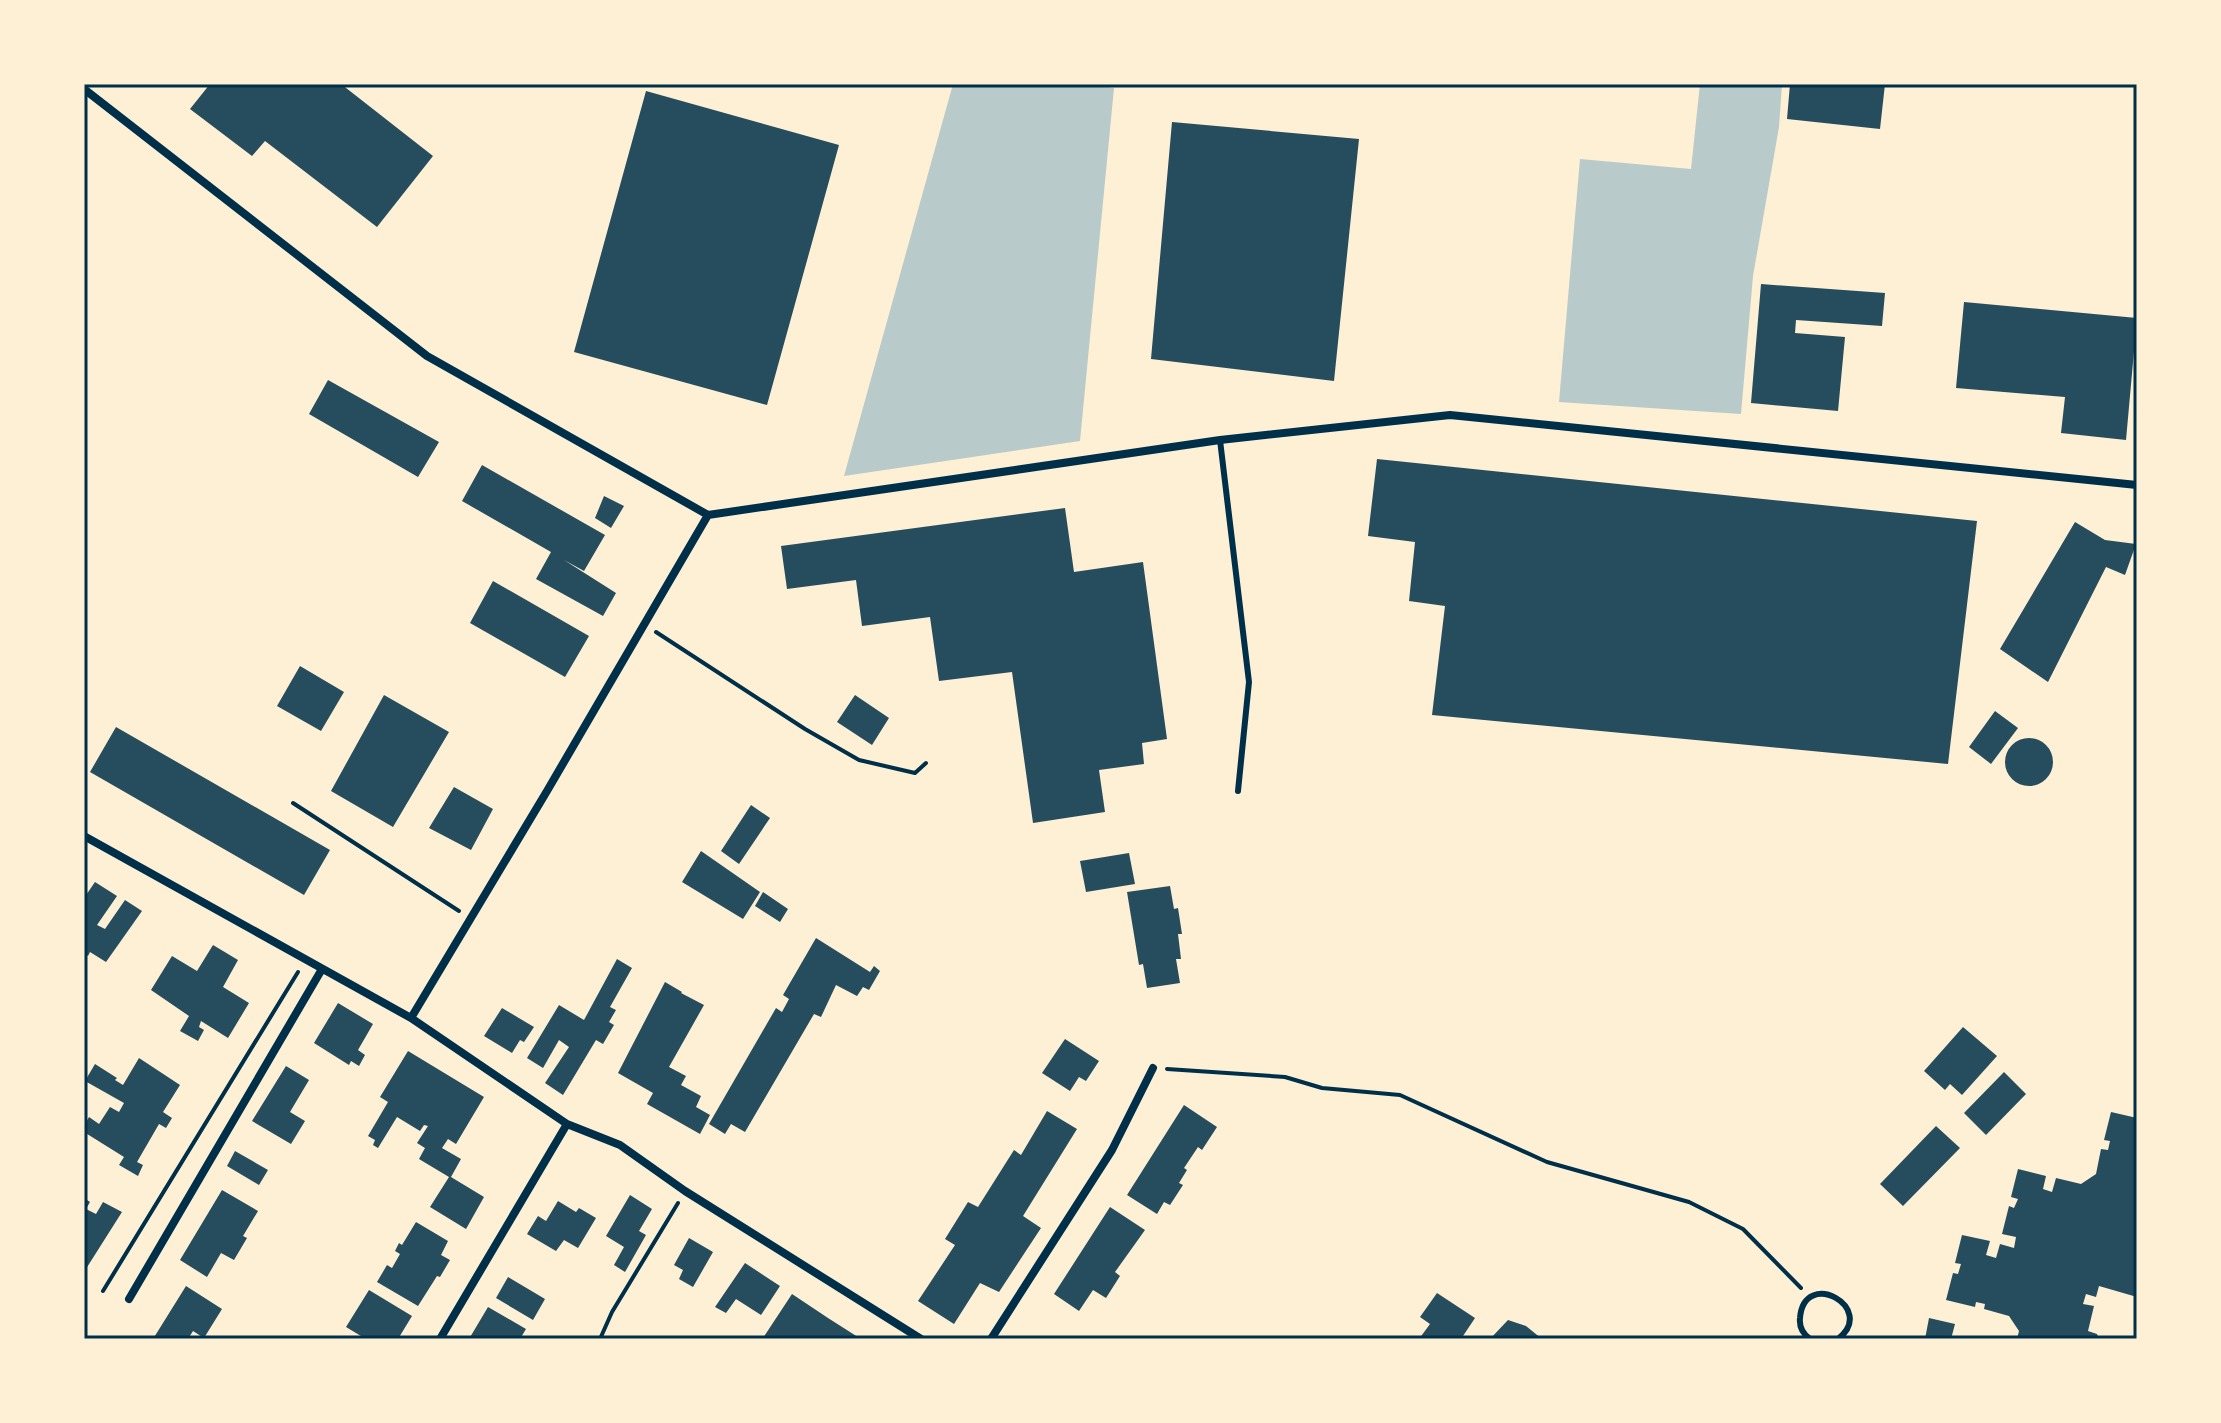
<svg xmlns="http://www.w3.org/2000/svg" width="2221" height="1423" viewBox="0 0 2221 1423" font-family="Commissioner,sans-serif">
  <rect width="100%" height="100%" fill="#fdf0d5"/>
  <path fill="#b9caca" d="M953,84H1084L1114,88L1080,441L844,476Z
    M1700,84H1782L1779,127L1753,276L1741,414L1559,402L1580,159L1691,169Z"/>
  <path fill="#264d5e" d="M210,84H341L433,156L377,227L265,141L252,156L190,109Z
    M1790,84H1885L1880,129L1787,119Z
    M646,91L839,145L767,405L574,352Z
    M1172,122L1359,139L1334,381L1151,359Z
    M1761,284L1885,293L1882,326L1796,320L1795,333L1845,337L1838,411L1751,403Z
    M1964,302L2137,318L2126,440L2061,433L2065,397L1956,388Z
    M328,380L439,442L418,477L309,414Z
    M1377,459L1977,521L1948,764L1432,715L1445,606L1409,601L1415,542L1368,536Z
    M482,465L605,535L584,571L564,560L616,593L603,616L536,579L551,552L462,501Z
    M604,496L624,506L611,528L595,518Z
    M1065,508L1074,572L1143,562L1167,739L1142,743L1144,764L1099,770L1105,812L1033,823L1012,672L939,681L930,617L862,626L856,580L787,589L781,546Z
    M2075,522L2105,540L2136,544L2125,575L2106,567L2048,682L2000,649Z
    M493,581L589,636L565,677L470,623Z
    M300,666L344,692L321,731L277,706Z
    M384,695L449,732L393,827L331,791Z
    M855,695L889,718L872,745L837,722Z
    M1995,711L2018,728L1991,764L1969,747Z
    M116,727L330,850L304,895L90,772Z
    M2005 762a24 24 0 1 1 48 0a24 24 0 1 1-48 0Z
    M454,787L493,809L471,850L429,828Z
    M751,805L770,818L739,864L721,851Z
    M701,851L760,892L743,919L682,882Z
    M1129,853L1135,884L1086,892L1080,861Z
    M95,882L117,896L97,925L105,929L125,900L142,911L106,962L90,952L88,956L84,953V898Z
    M1170,886L1174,909L1178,908L1182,934H1178L1181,959H1176L1180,983L1147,988L1143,964L1139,965L1127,892Z
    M763,892L788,909L780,922L755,906Z
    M816,938L870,972L874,966L880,971L869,990L863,987L857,996L836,985L821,1017L814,1014L745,1132L731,1124L725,1134L709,1124L776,1008L782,1012L789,999L783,995Z
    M213,945L238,960L223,987L249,1003L228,1038L201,1021L199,1027L204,1030L198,1041L180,1031L189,1016L151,990L172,956L197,971Z
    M617,959L632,968L610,1007L616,1010L609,1022L614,1025L603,1044L596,1040L563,1095L545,1083L569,1047L559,1040L543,1068L527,1058L559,1005L584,1020Z
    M665,982L682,992L681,993L704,1005L669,1067L686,1076L681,1085L701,1096L696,1107L710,1115L700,1134L647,1104L653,1093L618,1073Z
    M338,1003L373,1024L358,1050L365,1055L359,1066L351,1061L349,1065L314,1043Z
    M502,1008L534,1027L524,1042L520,1040L512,1053L484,1036Z
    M1963,1027L1997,1056L1962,1095L1950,1084L1945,1090L1924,1071Z
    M1065,1039L1099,1061L1086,1081L1079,1077L1070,1091L1042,1073Z
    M408,1051L484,1097L456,1144L448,1139L442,1148L461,1159L451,1177L484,1197L466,1229L430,1207L449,1177L419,1159L425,1148L417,1143L428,1126L424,1125L420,1131L397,1117L378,1148L373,1145L375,1140L368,1136L388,1102L380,1097Z
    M139,1058L180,1085L163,1112L172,1118L166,1128L159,1124L137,1162L143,1165L138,1176L119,1165L124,1157L84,1132V1126L89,1117L99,1124L110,1107L119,1112L124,1103L85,1081L95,1064L117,1078L115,1080L123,1085Z
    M286,1066L309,1080L290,1112L305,1121L291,1144L252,1121Z
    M2004,1072L2026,1094L1986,1135L1964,1113Z
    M1184,1105L1217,1127L1202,1150L1198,1147L1184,1168L1187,1170L1179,1183L1183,1185L1170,1205L1164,1202L1157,1214L1127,1195Z
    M1047,1111L1077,1129L1023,1216L1041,1228L999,1292L980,1283L954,1324L918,1301L955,1245L945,1239L968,1202L978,1207L1014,1150L1021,1155Z
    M2111,1112L2137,1118V1297L2099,1286L2096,1297L2086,1294L2083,1304L2094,1306L2088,1331L2097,1334L2099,1339H2017L2019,1331L2009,1316L1984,1309L1985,1304L1976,1302L1975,1307L1946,1300L1953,1273L1958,1274L1961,1264L1955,1263L1962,1235L1990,1241L1986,1255L1996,1258L2000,1244L2014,1248L2016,1237L2002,1234L2009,1206L2014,1208L2018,1199L2011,1197L2018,1169L2046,1176L2043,1189L2052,1192L2056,1178L2081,1184L2096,1174L2101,1149L2108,1150L2110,1141L2104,1140Z
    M1936,1126L1960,1148L1903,1206L1880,1184Z
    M235,1151L268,1170L259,1185L227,1166Z
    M222,1190L258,1211L243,1236L247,1238L234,1260L221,1253L207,1277L180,1260Z
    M630,1195L652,1209L639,1231L646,1235L625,1272L614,1265L624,1247L606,1236Z
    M84,1198L90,1202L86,1209L96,1214L103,1202L122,1212L84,1272Z
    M558,1201L576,1212L579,1208L596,1218L578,1248L564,1240L556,1251L527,1234L538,1216L546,1221Z
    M1110,1207L1145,1230L1115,1272L1120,1276L1106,1298L1093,1290L1079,1311L1054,1294Z
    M416,1222L448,1241L441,1255L450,1260L440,1277L437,1276L418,1306L377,1282L387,1265L392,1268L400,1254L395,1251L399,1243L402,1245Z
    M689,1238L713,1252L693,1287L679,1279L683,1270L674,1265Z
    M745,1263L780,1286L761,1315L736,1299L726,1313L715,1307Z
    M508,1277L545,1299L533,1320L496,1298Z
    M186,1286L222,1309L204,1338L193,1331L188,1339H153Z
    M369,1290L412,1316L398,1339H366L346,1327Z
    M1437,1293L1475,1318L1461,1339H1419L1430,1324L1420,1317Z
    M792,1294L828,1318L861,1339L763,1338Z
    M488,1307L526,1329L520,1339H469Z
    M1929,1318L1955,1324L1951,1339H1925Z
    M1508,1320L1526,1326L1542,1339H1490Z"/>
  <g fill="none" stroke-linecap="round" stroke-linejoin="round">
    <path stroke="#003049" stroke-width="4" d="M656,632L805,729L859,760L915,773L926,763
      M293,803L459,911
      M1167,1069L1285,1077L1322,1088L1400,1095L1547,1162L1689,1202L1743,1229L1801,1288
      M103,1291L298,972
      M600,1339L612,1312L678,1203"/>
    <path stroke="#003049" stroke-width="6" d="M1220,440L1249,682L1238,791
      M1810,1339C1803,1334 1799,1327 1800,1318C1804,1267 1878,1308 1838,1339"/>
    <path stroke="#003049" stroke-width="8" d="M84,89L427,356L708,515L1220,440L1450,415L2137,485
      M84,836L411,1018L567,1124L620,1145L685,1191L921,1339
      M411,1018L547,791L708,515
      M129,1299L322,969
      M440,1339L567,1124
      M991,1339L1112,1150L1153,1068"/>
  </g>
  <rect width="2221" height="1423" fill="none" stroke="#fdf0d5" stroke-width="172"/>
  <rect x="86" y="86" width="2049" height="1251" fill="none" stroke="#003049" stroke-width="3"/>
</svg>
